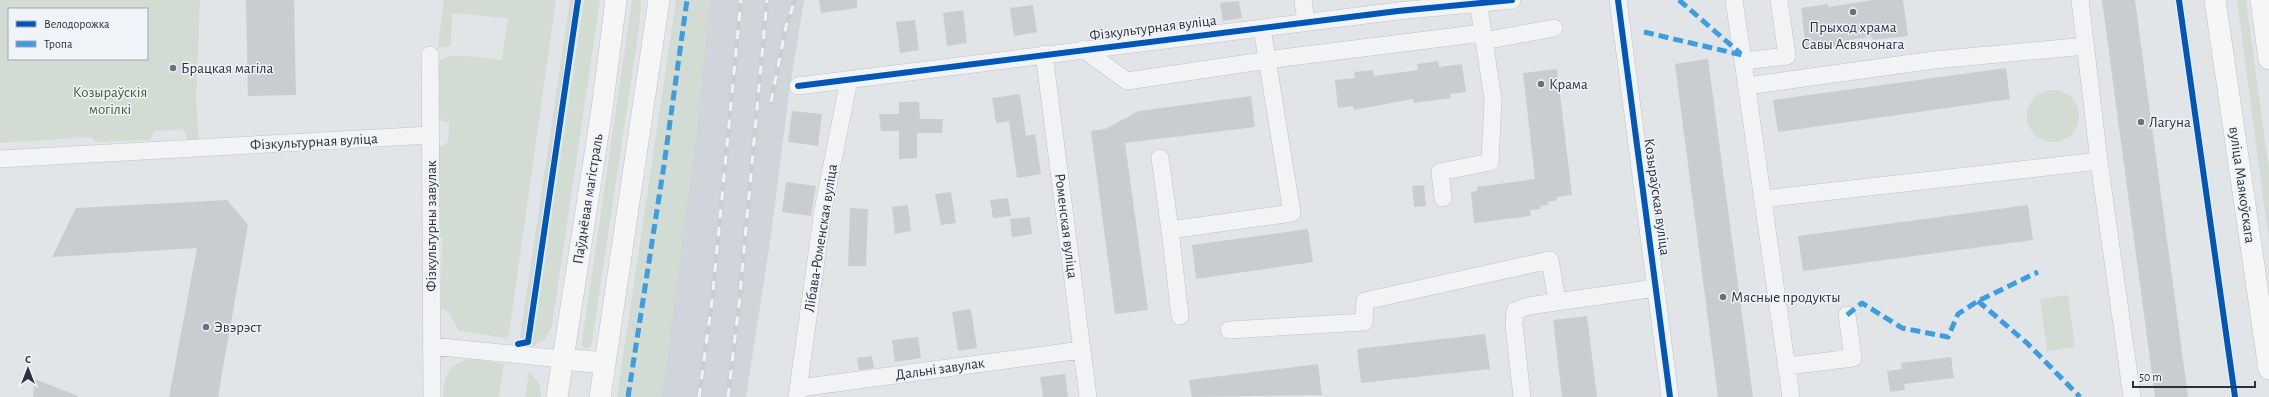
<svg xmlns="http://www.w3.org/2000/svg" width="2269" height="397" viewBox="0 0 2269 397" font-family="'Alegreya Sans',sans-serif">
  <rect width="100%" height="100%" fill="#e2e5e8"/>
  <path fill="#d0d4db" d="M697,0H804L790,86L770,242L746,397H647Z"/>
  <path fill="#d3dcd3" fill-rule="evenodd" d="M0,0H200L196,101L199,141H188L184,130L154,131L150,140L96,142L91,137L0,143ZM9,9H147V59H9Z
    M444,0H556L509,334L505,338L459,331L448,312L441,308L442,237L438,236L439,147L448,142L449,122L442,121L439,118L438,64C444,49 488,59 502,60L508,18L452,13L451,46L441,48L438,46Z
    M570,0H575L525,339L523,340H520V337Z
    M584,0H600L552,326L545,339L532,347Z
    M632,0H641L640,21L592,342L591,347L585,349L582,346V341Z
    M676,0H710L696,138L662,397H617Z
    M2237,0H2246L2269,171V243Z
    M2027 116a26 26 0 1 1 52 0a26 26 0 1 1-52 0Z
    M2068,295L2075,347L2047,351L2040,299Z
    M475,359L504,364L499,397H443C443,375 452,359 475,359Z
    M529,371L540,385L541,397H525Z"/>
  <path fill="#cacdd0" d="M246,0H294L296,95L248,96Z
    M819,0H857V8L821,13Z
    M1873,0H1903L1908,36L1873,40L1872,37L1840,41V46L1806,50L1801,8L1828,4V7Z
    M2102,0H2135L2188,397H2155Z
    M1239,1L1242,18L1223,21L1220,3Z
    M1033,5L1037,32L1014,36L1010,8Z
    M963,10L967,43L947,46L943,13Z
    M915,20L919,50L900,53L896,22Z
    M1708,59L1753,397H1718L1675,64Z
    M1438,61L1439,67L1462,64L1466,92L1450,94L1451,98L1414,103L1413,99L1354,110L1353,106L1338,108L1335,80L1355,78L1354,72L1373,70L1374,76L1418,70L1417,64Z
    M2006,68L2010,99L1778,132L1773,100Z
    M1557,69L1572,195L1556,197L1557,200L1547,202L1548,205L1540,206L1541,209L1530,210L1531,216L1474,223L1471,192L1477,191V187L1535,179L1523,73Z
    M1020,94L1026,136L1035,134L1041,174L1017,178L1009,121L996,123L992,98Z
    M1251,96L1255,127L1125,143L1148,310L1115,314L1091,131L1105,129L1139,111Z
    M899,102H919L920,119H943L942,133H917V158L899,159V131H881L879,114H899Z
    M792,111L822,114L818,146L788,142Z
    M786,182L816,186L811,216L782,212Z
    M1424,185L1426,206L1414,207L1412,186Z
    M951,192L956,223L941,225L935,194Z
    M1008,198L1011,216L993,218L990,200Z
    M227,200L248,225L218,397H169L197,248L52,257L76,208Z
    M908,205L911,231L895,234L892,207Z
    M2028,205L2033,240L1803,271L1798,236Z
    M850,208L868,209L866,266H848Z
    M1030,217L1032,234L1012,237L1010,219Z
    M1308,229L1313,262L1196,279L1192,245Z
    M971,309L977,348L958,351L952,312Z
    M1587,316L1597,397H1562L1553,320Z
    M1485,334L1490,369L1361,383L1357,349Z
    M918,337L921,358L895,362L892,340Z
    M872,356L874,368L859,370L857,358Z
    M1951,357L1954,378L1904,384L1905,390L1890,392L1887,371L1902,369L1901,363Z
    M1318,364L1322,395L1192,397L1189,380Z
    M1065,374L1068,397H1043L1040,377Z
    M35,379L78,396V397H33Z"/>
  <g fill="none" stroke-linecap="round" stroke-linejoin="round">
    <defs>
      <path id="minor" d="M1303,0L1306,22
        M1618,0L1670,397
        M1734,0L1743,61
        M1779,0L1787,56L1743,61L1791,397
        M1484,41L1554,28
        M1083,49L1127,81L1282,58L1483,33
        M1044,54L1088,397
        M430,55L432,397
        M798,86L1398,11L1512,0
        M1747,86L1934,60L2086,46
        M1160,158L1170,230
        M0,159L431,135
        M2099,161L2132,397
        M1443,198L1440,172L1490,162L1493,100L1478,0
        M1763,199L2099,161L2080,0
        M1180,316L1170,230L1292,213L1262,28
        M1229,330L1364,322L1365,301L1550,260L1557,301
        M431,346L562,359
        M1787,366L1853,358L1847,315
        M799,388L1081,350
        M797,397L823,210L849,80
        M1522,397L1514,325L1515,311L1528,306L1656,288"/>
      <path id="major" d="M2215,0L2269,369
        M2261,0L2269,59
        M562,359L605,363
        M557,397L602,109L616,0
        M600,397L659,0"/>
    </defs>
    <use href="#minor" stroke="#c0c3c6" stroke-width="18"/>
    <use href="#major" stroke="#bec2c6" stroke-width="22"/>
    <use href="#minor" stroke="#f2f3f4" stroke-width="17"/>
    <use href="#major" stroke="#f6f6f7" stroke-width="21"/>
    <defs>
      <path id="rail" d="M771,102L786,26L795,0
        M699,397L712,301L741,0
        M728,397L739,304L767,0"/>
    </defs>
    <use href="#rail" stroke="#cbcdcf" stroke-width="4.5"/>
    <use href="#rail" stroke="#f0f3f7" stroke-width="3" stroke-dasharray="9" stroke-linecap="butt"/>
    <path stroke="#3d9de3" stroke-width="5" stroke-dasharray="10 5" stroke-linecap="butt" d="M1679,0L1741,54
      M1644,32L1742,55
      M1978,301L2027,343L2080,397
      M1847,315L1862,303L1902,328L1948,337L1958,314L1978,301L2038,272
      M628,397L664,165L687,0"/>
    <defs>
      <path id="cycleway" d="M1618,0L1670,397
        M2179,0L2235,397
        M798,86L1398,11L1512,0
        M518,344L528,342L578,0"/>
    </defs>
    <use href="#cycleway" stroke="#f0f3f7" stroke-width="8"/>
    <use href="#cycleway" stroke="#0057b8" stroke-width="6"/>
  </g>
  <g fill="#69717c" stroke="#f0f3f7" stroke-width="1.5">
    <circle cx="1853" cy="12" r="4"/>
    <circle cx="173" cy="68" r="4"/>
    <circle cx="1541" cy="84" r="4"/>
    <circle cx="2141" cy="122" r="4"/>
    <circle cx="1723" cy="297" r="4"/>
    <circle cx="206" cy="327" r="4"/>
  </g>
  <g text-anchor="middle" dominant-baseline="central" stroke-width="3" stroke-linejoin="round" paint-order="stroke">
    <g font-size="15" fill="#283242" stroke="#f0f3f7" text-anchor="start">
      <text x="1853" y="27" text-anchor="middle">Прыход храма<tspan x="1853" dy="17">Савы Асвячонага</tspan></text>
      <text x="181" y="68">Брацкая магіла</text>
      <text x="1549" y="84">Крама</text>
      <text x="2149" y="122">Лагуна</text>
      <text x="1731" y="297">Мясные продукты</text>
      <text x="214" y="327">Эвэрэст</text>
    </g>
    <g font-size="15" fill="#283242" stroke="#f0f3f7">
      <text transform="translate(1153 28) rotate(-7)">Фізкультурная вуліца</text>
      <text transform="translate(314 142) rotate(-3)">Фізкультурная вуліца</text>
      <text transform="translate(2242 185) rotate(82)">вуліца Маякоўскага</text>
      <text transform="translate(1657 197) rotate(82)">Козыраўская вуліца</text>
      <text transform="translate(588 199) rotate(-81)">Паўднёвая магістраль</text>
      <text transform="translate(431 226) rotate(-90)">Фізкультурны завулак</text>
      <text transform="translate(1066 226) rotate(83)">Роменская вуліца</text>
      <text transform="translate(821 238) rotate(-81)">Лібава-Роменская вуліца</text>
      <text transform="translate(940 369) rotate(-8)">Дальні завулак</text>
    </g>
    <g font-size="15" fill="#3d5f35" stroke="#f0f3f7">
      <text x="110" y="92">Козыраўскія<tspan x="110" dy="17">могілкі</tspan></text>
    </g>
  </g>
  <rect x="8" y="8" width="140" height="52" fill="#f0f3f7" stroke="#a0a6af"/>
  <rect x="16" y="21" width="20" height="6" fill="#0057b8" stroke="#a0a6af"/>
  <text x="44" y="28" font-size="12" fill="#283242">Велодорожка</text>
  <rect x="16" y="41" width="20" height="6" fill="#3d9de3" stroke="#a0a6af"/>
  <text x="44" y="48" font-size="12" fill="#283242">Тропа</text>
  <g transform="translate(28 369)" stroke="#f0f3f7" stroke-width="3" paint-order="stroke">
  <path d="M0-3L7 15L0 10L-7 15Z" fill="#283242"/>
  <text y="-6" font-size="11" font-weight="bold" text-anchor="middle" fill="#283242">С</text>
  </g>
  <path d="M2133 381v6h122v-6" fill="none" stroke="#283242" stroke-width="2"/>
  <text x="2139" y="381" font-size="12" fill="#283242" stroke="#f0f3f7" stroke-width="3" paint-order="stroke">50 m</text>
</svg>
